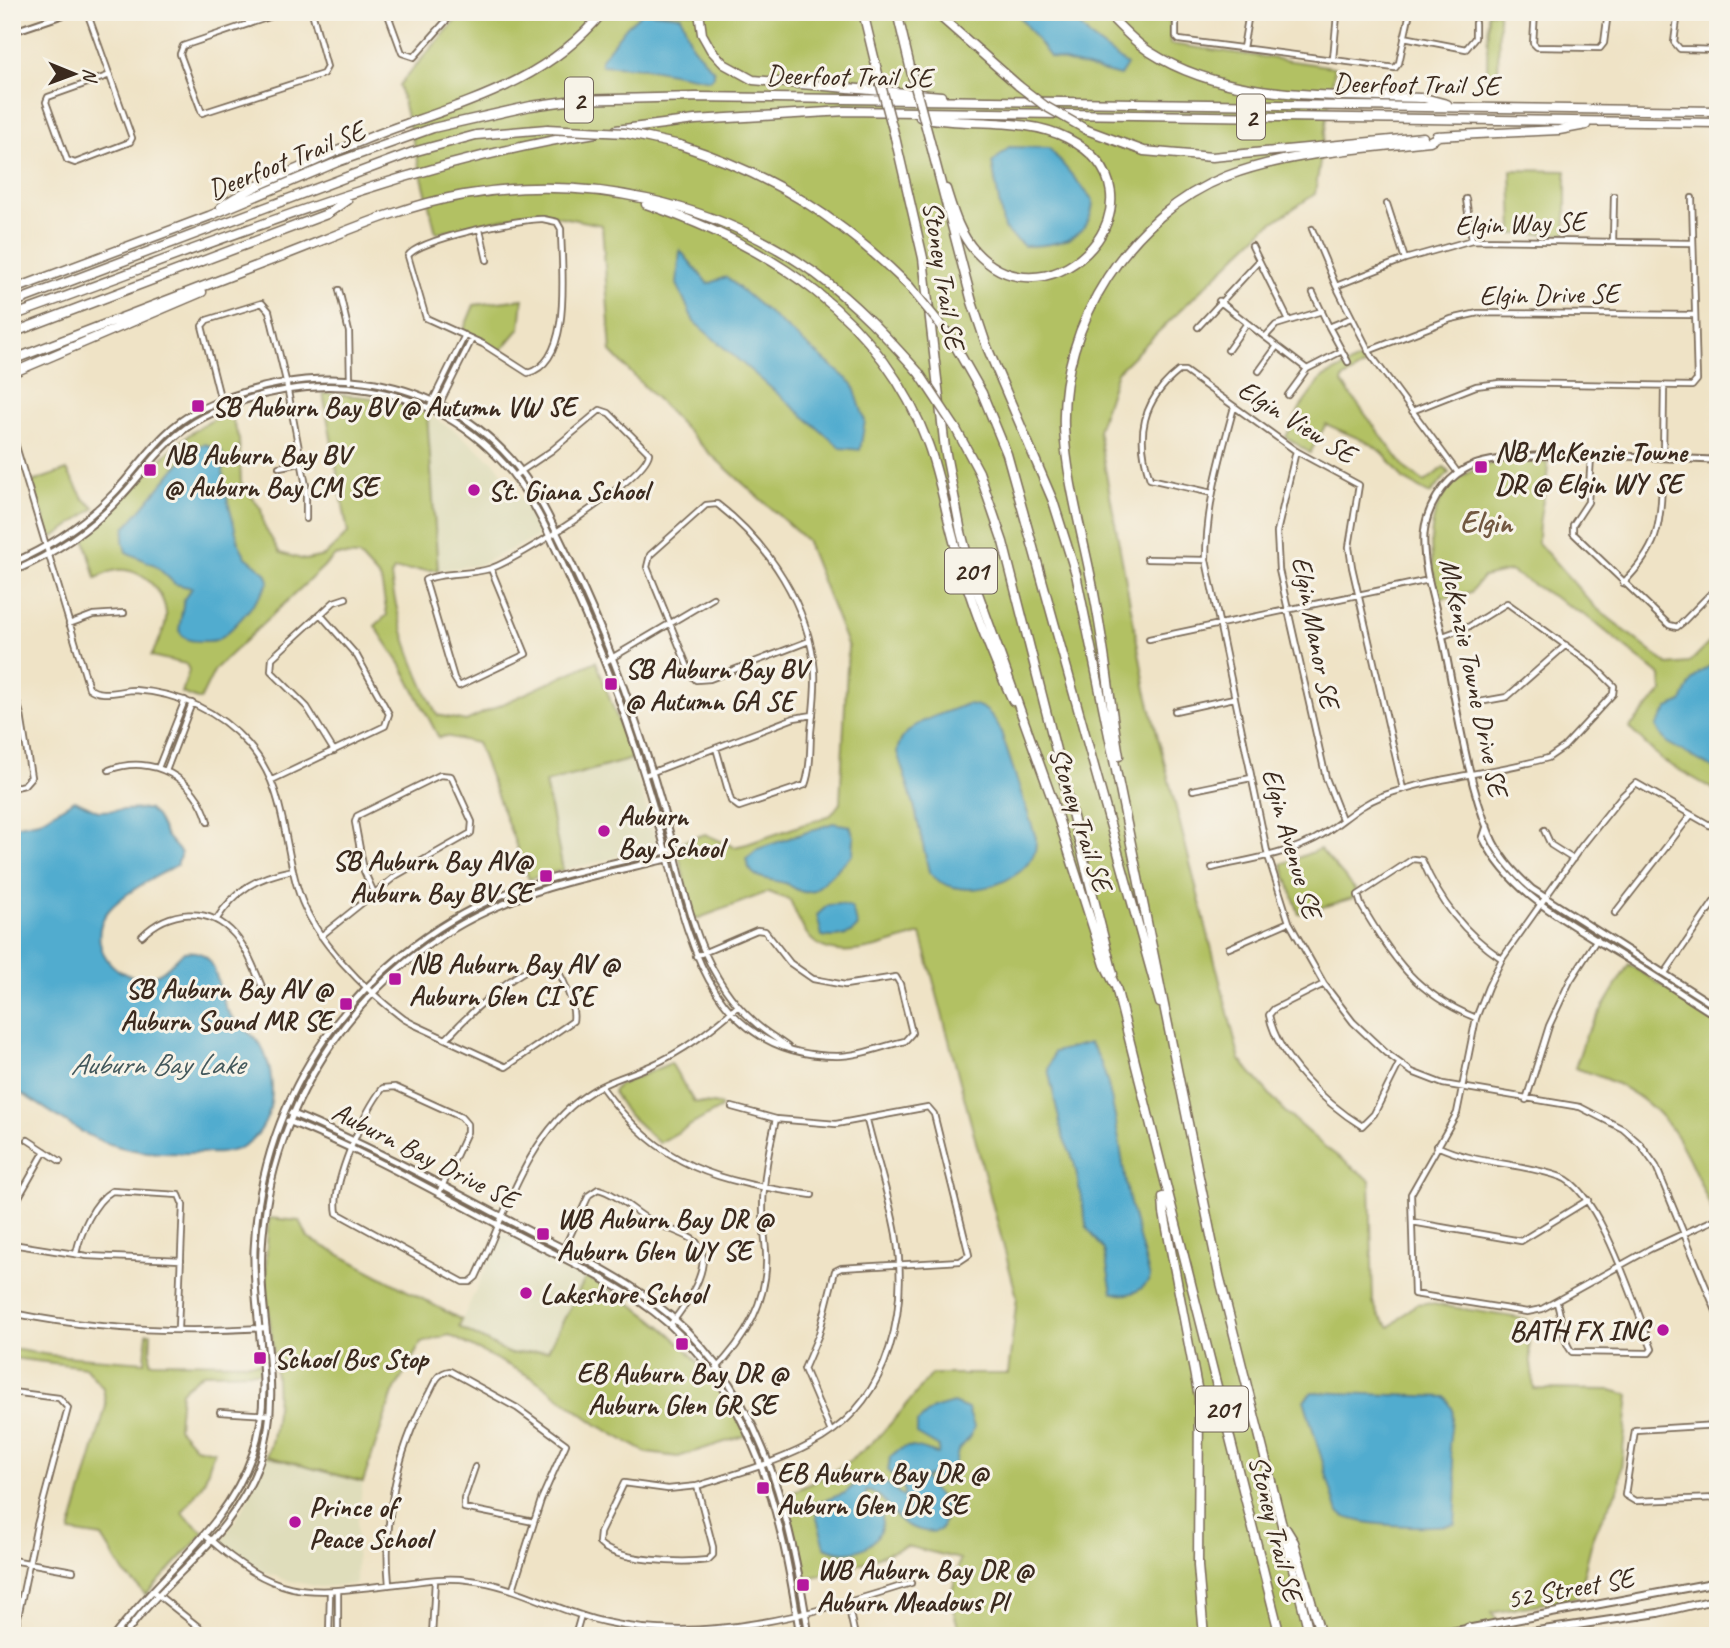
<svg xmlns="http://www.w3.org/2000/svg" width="1730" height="1648" viewBox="0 0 1730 1648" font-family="Caveat,sans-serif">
  <rect width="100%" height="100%" fill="#f7f3e8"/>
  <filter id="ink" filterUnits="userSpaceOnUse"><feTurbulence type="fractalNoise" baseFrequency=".0143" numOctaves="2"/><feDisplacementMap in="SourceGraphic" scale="14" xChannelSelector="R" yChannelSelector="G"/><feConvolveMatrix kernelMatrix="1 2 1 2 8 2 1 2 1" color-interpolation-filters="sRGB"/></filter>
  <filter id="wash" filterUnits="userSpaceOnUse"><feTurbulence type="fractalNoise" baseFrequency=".00686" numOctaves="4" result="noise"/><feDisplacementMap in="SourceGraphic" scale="28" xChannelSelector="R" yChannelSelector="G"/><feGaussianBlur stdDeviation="1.57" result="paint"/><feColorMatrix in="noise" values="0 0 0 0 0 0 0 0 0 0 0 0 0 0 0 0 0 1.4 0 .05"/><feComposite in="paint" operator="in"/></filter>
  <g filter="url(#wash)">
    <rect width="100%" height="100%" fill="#efe3c6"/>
    <path fill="#dfddbb" d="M427,414L453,429L495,463L527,507L539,531L537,537L479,565L438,570Z
      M632,759L658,848L563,870L545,783Z
      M502,1232L586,1277L548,1351L510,1355L459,1327Z
      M267,1456L363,1482L357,1525L356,1584L320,1587L285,1580L260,1570L223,1543V1539L244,1507Z"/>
    <path fill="#b2c164" stroke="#767641" stroke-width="2" d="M463,12H1170V44L1335,67L1315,194L1266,227L1117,372L1098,430L1146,690L1240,1060L1286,1113L1325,1147L1370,1180L1373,1302L1379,1316L1390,1327L1416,1304L1426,1303L1526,1319L1534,1389L1611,1390L1629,1395L1619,1487L1594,1533L1578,1597L1491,1613L1510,1636H961L950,1600L960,1559L906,1546L844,1570L802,1579L782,1496C858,1466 882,1437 931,1374H1008L1017,1297L921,934C890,942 839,966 811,939C801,929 796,913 790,900L768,892L694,920L676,844L705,834L734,847L747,844L831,815L840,803L848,647L806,540L708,452L611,352L602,225L536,212L436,233L399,85Z
      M1488,12H1499L1498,80H1487Z
      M1511,170L1566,171V234H1513Z
      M523,299L520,328L501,351L463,331L474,305Z
      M1364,357L1367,364L1343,379L1342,383L1406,469L1425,482L1444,467L1449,473L1430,494L1403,479L1386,456L1371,444L1326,424L1310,453L1286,437L1300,408L1322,378Z
      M323,393L384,399L427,414L438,570H394L391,576C397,624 415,671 437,715L466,721L596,661L632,759L545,783L563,870L529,879L477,743L445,736L439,738L401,665L375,626L387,615L381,580L359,556L336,555L215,669L200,700L182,693L189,670L186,664L151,656C156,646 162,636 165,625C172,599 145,567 117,570C110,571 102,576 96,578L84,537C137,494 164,438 230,412L239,439L241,483L261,509L264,526L280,553L305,560L324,556L348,533Z
      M1504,461L1548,462C1548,490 1537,515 1538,543L1595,607L1668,665L1689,663L1718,634V792L1662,760L1629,728L1662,692L1661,676L1589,618L1510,571L1483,577L1471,592L1439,599C1423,535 1425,474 1504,461Z
      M67,470L83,498L95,508L54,537L49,534L32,482Z
      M1320,849L1355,889L1353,898L1299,914L1282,864Z
      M1629,964L1718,1022V1210L1713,1213C1678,1131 1665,1096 1575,1068L1586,1035Z
      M671,1063L694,1102L721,1105V1108L659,1143L626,1112L613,1092L618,1085Z
      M269,1218L300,1221L308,1238L462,1320L459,1327L510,1354L548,1350L586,1277C666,1320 702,1356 747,1435L678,1457L647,1453L599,1426L533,1378L449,1335L421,1343L393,1393L363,1482L267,1456C285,1404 273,1357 268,1305C265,1276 266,1247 269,1218Z
      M147,1333H151L150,1362L260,1363L261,1372L203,1373L181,1391L178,1428L195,1447L214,1451L204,1482L182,1513L204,1533L146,1595L124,1573L102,1537L70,1532L106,1406L103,1388L85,1367L12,1358V1349L50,1355L145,1362Z"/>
    <path fill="#51accf" stroke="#466b76" stroke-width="2" d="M643,12L681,16L692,46L714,71V76L710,80L645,68L601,65V59L627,26Z
      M1020,12H1068L1091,38L1127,65L1120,76L1050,57L1019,16Z
      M1009,147L1049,148L1093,200C1092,240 1056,246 1024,246L1004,229L992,163Z
      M680,250L708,284L726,277L853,384L865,421L860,450L841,448L694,322L677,284Z
      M205,444L222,451L224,486L239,544L246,557L266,573L269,580C264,594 232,632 218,639C212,642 208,641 202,641C192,641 184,641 179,630L184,599L192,588L175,584L155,565L126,552L123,541L125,528L178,465L199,446Z
      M1718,664V771L1666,742L1656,727L1668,708L1682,702C1689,684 1698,667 1718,664Z
      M967,704C985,705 992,714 1000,729L1036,838C1036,843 1036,850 1034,854C1018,888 953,903 929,872L914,805L897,752C902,721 943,715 967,704Z
      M75,800L98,811L148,809L156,816L166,836L181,853L177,865C156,877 126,891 109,910C82,942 116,988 155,975C167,971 174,959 184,952C220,947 215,986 226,1008C235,1027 257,1033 264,1052C281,1091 272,1147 221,1153C211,1154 200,1152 189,1153C161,1154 137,1153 110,1144C75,1133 45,1105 12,1089V826L39,821Z
      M833,823L850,826L854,837L853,854L814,891C802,895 797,889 787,884C769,877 751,883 746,859L758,849Z
      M840,904L851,907L858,926C850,938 835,938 822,936L817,915L828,905Z
      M1089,1043C1112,1065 1121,1160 1128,1194C1134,1223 1143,1250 1150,1278C1143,1292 1125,1298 1112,1292L1104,1250L1087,1228L1074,1161L1063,1137L1048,1069L1054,1052Z
      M1312,1392L1446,1397L1453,1410L1449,1446L1457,1483L1455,1524C1431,1528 1357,1527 1338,1513L1304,1400Z
      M953,1403L968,1409L974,1427L970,1437L958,1451L950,1483L942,1485L930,1476L925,1478C931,1498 956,1495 941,1529C932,1536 908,1528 899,1520C887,1509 886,1495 867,1491L865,1496L881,1510C889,1544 853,1561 825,1547L816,1515L817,1503L845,1493L861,1479L872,1477L885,1482L904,1497V1488L888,1471L890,1457C908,1439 917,1449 938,1454L939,1447L917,1434V1423L933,1409Z"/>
  </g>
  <g filter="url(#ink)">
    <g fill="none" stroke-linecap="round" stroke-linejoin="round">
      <defs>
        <path id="minor" d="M87,12L132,138L130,142L75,163L67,160L46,102L48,97L110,75
          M244,12L249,24
          M284,12L183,46L180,54L202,113L323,74L327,67L312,12
          M387,12L402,53L414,57L454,12
          M1176,12V37L1179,40L1395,68L1399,63L1410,12
          M1535,12L1533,43L1537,47L1600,48L1604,43L1608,12
          M1678,12L1674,42L1680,49L1718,50
          M1404,37L1466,49L1475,38V23
          M1243,48L1248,19L1253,12
          M1333,59L1337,15
          M1466,199L1472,240
          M1387,204L1405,259
          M543,219L557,222L561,229C561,264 574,361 528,373L483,344L426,318L408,256C418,239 522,218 543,219Z
          M1312,229L1336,286
          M480,230L487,260
          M1613,241L1614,196
          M1252,246L1289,321L1322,311
          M339,290L349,332L350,382
          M1313,293L1329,327
          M1219,301L1265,337
          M1289,321L1276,325L1265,337L1307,369L1342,351
          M1198,327L1259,261
          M1228,350L1247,323
          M1368,351L1451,319L1478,313L1694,315
          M1348,362L1329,327L1351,318
          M1259,371L1277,346
          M1288,395L1307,369
          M1234,407C1220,458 1206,507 1206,560L1268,856L1289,922L1324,984L1353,1022L1386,1053L1412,1072L1443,1084L1580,1107L1623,1129L1640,1144L1656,1166L1718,1316
          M429,408L465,335
          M223,409L202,326L207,320L262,303L269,311L286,381L306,486V519
          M436,411L472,339
          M1412,411L1476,386L1500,383L1692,386L1697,380L1692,198
          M12,433L89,688C101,698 121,690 135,690C179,693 219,711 248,744C287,788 282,841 299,893C315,941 365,990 404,1019L413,1024L506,1067L573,1021C576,1007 562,972 551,963C523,960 464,1019 446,1039
          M1296,451L1277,532L1279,570L1326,778L1342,819
          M1591,457L1588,502L1573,525V533L1669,625L1677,627L1682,623L1718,586
          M1663,458L1664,386
          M279,467L301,463
          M1458,473L1371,355L1336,286L1405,259L1472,240L1692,243
          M1212,493L1150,479C1135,436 1142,400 1179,371H1185L1296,451L1359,485L1349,547L1352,567L1403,789
          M1147,559L1206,560
          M491,569L526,654L459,686L454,678L425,580C440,572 470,575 489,569C516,561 647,478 649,453L609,413L600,410L551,451L514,476
          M1623,583C1657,549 1661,528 1662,481
          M321,614L334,602L346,598
          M69,624L93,615L124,613
          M1149,639L1429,580
          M605,662L713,598
          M12,684L21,715L12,717
          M1479,702L1507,697L1566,645
          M1175,711L1234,698
          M716,748L731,801L739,807L805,785C811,769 810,749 811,732C813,712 816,692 815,672C809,606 769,544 717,504L706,505L650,555L647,567L691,675L696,680L710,679L809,641
          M158,768L185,700
          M109,770C152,753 197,779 208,822
          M166,771L192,703
          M645,775L794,718L813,715
          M272,780L385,726L389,714L357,656L320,614L272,658L271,671L307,707L334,751
          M12,788L24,785L31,777L21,715
          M1193,790L1251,778
          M1544,830L1551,845L1573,859
          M1718,830L1636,783L1621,797L1581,847L1502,959L1488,987L1476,1018L1457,1113L1411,1194L1414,1294L1527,1312L1542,1309L1650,1249L1718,1218
          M676,857C690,917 705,978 753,1021C763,1031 776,1038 788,1047
          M668,859C691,954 719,1056 837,1056C860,1056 883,1046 905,1041L912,1033L900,984L896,977L845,985L813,979L790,963L765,931L757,930L696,956
          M1212,868C1246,860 1284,855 1315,839C1339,826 1356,806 1382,796C1435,777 1493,773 1548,758L1564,747L1613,694L1614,686L1594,666L1507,603L1470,626L1443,636
          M1615,913L1691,815
          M216,920C236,889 257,877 293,870
          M142,936C168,910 209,905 235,935C248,950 255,971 263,989
          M321,936L397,875L471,833L472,822L451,776L440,775L357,816L355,822L364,871L373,891
          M1229,948L1289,922
          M1665,973L1718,896
          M1324,984L1274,1009L1269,1015C1278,1059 1325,1103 1362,1126L1374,1114L1399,1064
          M1476,1018C1415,993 1394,960 1361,905L1358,895L1413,859L1422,860C1440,902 1464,933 1502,959
          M601,1086C661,1169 716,1181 812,1195
          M1526,1100L1549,1026L1570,981L1597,939
          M732,1107L776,1119
          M28,1140L60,1161
          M1437,1146C1477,1165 1520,1162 1561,1177C1600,1191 1636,1310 1652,1349L1649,1353L1572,1352C1562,1340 1562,1319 1557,1303
          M439,1193L467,1132V1124L461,1117L395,1087L383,1088C364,1111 331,1184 337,1213L463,1282H470L476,1277C505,1215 527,1135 586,1095C605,1081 628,1076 650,1066C683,1052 711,1030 738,1006
          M12,1209L45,1151
          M1412,1222L1521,1241L1588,1200
          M12,1244L87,1256L181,1260
          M76,1254C80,1234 93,1202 112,1191L179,1195L183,1205L178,1328
          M560,1257L589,1195L598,1189C616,1193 633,1211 649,1220C659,1226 691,1235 697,1243C716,1265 683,1309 670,1325
          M12,1313C94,1330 183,1333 266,1328
          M713,1372C746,1339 769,1300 766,1252C765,1238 763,1224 763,1209C763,1178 769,1149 776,1119L836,1124L928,1107L934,1114L969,1255L960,1261L841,1268L835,1271L819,1334L804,1369L831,1432
          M12,1392L59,1398L68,1408L37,1525L14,1636
          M220,1412L270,1415
          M1718,1425L1635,1430L1625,1495L1635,1501L1718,1498
          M475,1467L464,1499V1508L534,1522
          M697,1486L668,1489L624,1483L600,1533L599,1543C616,1562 684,1563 708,1560L713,1555V1547L697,1486C738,1473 784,1461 822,1438C891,1396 908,1309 896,1234C889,1196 876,1157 867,1120
          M206,1536C283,1605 311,1593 406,1583C427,1580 448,1577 469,1580C517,1585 558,1612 605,1622C706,1645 814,1614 911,1583
          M12,1560L73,1571
          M389,1585C383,1521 396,1453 427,1397C434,1386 435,1373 450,1371L517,1408L566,1444L541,1500L513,1589
          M153,1591L210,1636
          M848,1604L855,1636
          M329,1636L330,1592
          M338,1636V1592
          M432,1636L435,1580
          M575,1636L581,1615"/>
        <path id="tertiary" d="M12,32L71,12
          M1718,460C1663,459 1506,445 1465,469C1443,481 1426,509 1424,534C1422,570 1436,605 1443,639C1456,700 1466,778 1490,835C1499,857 1515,874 1532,889L1718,1008
          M12,563C51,546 87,522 116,491C143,462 162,428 199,410C304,359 429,368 510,458C536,487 552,523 569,558C615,654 650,755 676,857C618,871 556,881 501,905C363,962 269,1101 262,1249C258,1321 285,1390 260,1461C232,1541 169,1572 124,1636
          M12,572C51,555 88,532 117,501C146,471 165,437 204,417C308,364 435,379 511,472C536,503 553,542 569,579C610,667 642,759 666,853
          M1487,826L1483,838C1511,894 1563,919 1614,951C1649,972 1683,995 1718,1017
          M291,1113C368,1145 440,1184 514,1223C560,1248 610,1269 652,1301C760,1380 790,1510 809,1636
          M288,1121C364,1151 434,1191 506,1229C555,1255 609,1278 654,1312C755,1389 782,1517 800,1636
          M12,1628L41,1636
          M114,1636C161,1573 226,1530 253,1453C276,1386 252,1319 254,1250C260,1094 358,955 502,895C557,873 617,863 674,849"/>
        <path id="secondary" d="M1429,1636L1718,1582
          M1502,1636L1658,1613L1718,1599"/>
        <path id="motorway" d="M699,12L702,34L711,50L724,64L753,80L941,96
          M863,12L878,74
          M897,12L912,75
          M935,12L1019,86
          M1106,12C1120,26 1134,42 1150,52C1229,103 1334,94 1424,98L1447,104
          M920,117C967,127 1023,116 1067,138C1179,195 1052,335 975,251C959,233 953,211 946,189
          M616,130L695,120L845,111L1718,123
          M1087,130L1144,151L1212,157L1423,137
          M1436,136L1559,130L1586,125
          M895,137L923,258L945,449L961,532L974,582L1051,796L1105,965L1116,987L1280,1636
          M929,138L972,302L987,347L1053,501L1076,574L1219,1275L1310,1636
          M680,145C773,175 839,217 909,286
          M646,204C770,246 881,316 928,444C941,479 946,516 957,552C971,603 991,654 1013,701
          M221,207C244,190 271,180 297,169C333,153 369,136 406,124C481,98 551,76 603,12
          M12,290L209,216L340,161L433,128L531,106L574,100L696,97L1718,111
          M12,303L413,152L476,135L547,129
          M12,316C203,248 395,164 596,133
          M12,333L327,214L347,200
          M949,335L982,393L1007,454L1160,1003
          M12,360C96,327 180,295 264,263C330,239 394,207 464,195C584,173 717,202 816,274C855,303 887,337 919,373
          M12,373L202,292
          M956,429L979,472L1003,542L1113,974
          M1119,756C1110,704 1105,651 1095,599C1085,542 1067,486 1064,428C1060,324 1130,214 1227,176C1291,152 1362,149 1430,141L1439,136
          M1163,1197L1164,1213L1199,1398L1198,1566L1204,1636
          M1286,1529L1294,1542L1321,1636
          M1468,1628L1476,1636
          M1520,1636L1526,1632"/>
      </defs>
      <use href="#minor" stroke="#7a6b59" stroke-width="8"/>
      <use href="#tertiary" stroke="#7a6b59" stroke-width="9"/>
      <use href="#secondary" stroke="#7a6b59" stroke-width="10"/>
      <use href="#motorway" stroke="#7a6b59" stroke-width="11"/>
      <use href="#minor" stroke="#fff" stroke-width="4.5"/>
      <use href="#tertiary" stroke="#fff" stroke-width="5"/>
      <use href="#secondary" stroke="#fff" stroke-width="6"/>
      <use href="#motorway" stroke="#fff" stroke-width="8"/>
      <defs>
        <path id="motorway-bridge" d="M878,74L895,137
          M912,75L929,138
          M1019,86L1045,106L1087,130
          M547,129L625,133L680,145
          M909,286L949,335
          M919,373L956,429"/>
      </defs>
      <use href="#motorway-bridge" stroke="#7a6b59" stroke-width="11" stroke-linecap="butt"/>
      <use href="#motorway-bridge" stroke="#fff" stroke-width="8"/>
    </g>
  </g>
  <g fill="#b5179e" stroke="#f7f3e8" stroke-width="2.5">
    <rect x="191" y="399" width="14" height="14" rx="3.5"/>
    <rect x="1474" y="460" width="14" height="14" rx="3.5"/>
    <rect x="143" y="463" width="14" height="14" rx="3.5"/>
    <circle cx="474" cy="490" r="7"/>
    <rect x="604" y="677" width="14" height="14" rx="3.5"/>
    <circle cx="604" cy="831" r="7"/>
    <rect x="539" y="869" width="14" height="14" rx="3.5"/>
    <rect x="388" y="972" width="14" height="14" rx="3.5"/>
    <rect x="339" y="997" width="14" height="14" rx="3.5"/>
    <rect x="536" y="1227" width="14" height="14" rx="3.5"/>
    <circle cx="526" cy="1293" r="7"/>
    <circle cx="1663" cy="1330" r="7"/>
    <rect x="675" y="1337" width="14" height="14" rx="3.5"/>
    <rect x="253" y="1351" width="14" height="14" rx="3.5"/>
    <rect x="756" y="1481" width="14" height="14" rx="3.5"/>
    <circle cx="295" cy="1522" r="7"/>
    <rect x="796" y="1578" width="14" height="14" rx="3.5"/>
  </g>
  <g text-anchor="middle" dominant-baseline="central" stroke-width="6" stroke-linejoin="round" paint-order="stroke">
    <g fill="#f7f3e8" stroke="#73665b" stroke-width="2">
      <rect x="565" y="77.5" width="28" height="45" rx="5"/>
      <rect x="1237" y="94.5" width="28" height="45" rx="5"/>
      <rect x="945" y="548.5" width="52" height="45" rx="5"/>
      <rect x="1196" y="1386.5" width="52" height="45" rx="5"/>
    </g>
    <g font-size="26" font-weight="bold" fill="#3b2a1e">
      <text x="579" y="100">2</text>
      <text x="1251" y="117">2</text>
      <text x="971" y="571">201</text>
      <text x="1222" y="1409">201</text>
    </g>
    <g font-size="28" fill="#3b2a1e" stroke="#f7f3e8">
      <text transform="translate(849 76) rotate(1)">Deerfoot Trail SE</text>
      <text transform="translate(1416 84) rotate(1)">Deerfoot Trail SE</text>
      <text transform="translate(286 160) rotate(-22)">Deerfoot Trail SE</text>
      <text transform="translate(1520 223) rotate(-2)">Elgin Way SE</text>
      <text transform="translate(944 275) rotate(81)">Stoney Trail SE</text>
      <text transform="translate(1549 294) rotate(-1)">Elgin Drive SE</text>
      <text transform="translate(1297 421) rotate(32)">Elgin View SE</text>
      <text transform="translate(1316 632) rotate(79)">Elgin Manor SE</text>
      <text transform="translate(1474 677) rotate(78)">McKenzie Towne Drive SE</text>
      <text transform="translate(1081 819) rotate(72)">Stoney Trail SE</text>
      <text transform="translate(1292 843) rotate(74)">Elgin Avenue SE</text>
      <text transform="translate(425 1155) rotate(27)">Auburn Bay Drive SE</text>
      <text transform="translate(1276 1528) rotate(76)">Stoney Trail SE</text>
      <text transform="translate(1570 1588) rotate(-10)">52 Street SE</text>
    </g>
    <g font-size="28" font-weight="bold" fill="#3b2a1e" stroke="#f7f3e8" text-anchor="start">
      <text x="212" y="406">SB Auburn Bay BV @ Autumn VW SE</text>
      <text x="1495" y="451">NB McKenzie Towne<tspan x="1495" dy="32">DR @ Elgin WY SE</tspan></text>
      <text x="164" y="454">NB Auburn Bay BV<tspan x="164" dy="32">@ Auburn Bay CM SE</tspan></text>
      <text x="488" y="490">St. Giana School</text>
      <text x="625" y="668">SB Auburn Bay BV<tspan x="625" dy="32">@ Autumn GA SE</tspan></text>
      <text x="618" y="815">Auburn<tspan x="618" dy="32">Bay School</tspan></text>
      <text x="532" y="860" text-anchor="end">SB Auburn Bay AV@<tspan x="532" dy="32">Auburn Bay BV SE</tspan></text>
      <text x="409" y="963">NB Auburn Bay AV @<tspan x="409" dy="32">Auburn Glen CI SE</tspan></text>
      <text x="332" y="988" text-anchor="end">SB Auburn Bay AV @<tspan x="332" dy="32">Auburn Sound MR SE</tspan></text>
      <text x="557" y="1218">WB Auburn Bay DR @<tspan x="557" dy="32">Auburn Glen WY SE</tspan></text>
      <text x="540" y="1293">Lakeshore School</text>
      <text x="1649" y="1330" text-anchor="end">BATH FX INC</text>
      <text x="274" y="1358">School Bus Stop</text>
      <text x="682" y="1372" text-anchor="middle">EB Auburn Bay DR @<tspan x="682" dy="32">Auburn Glen GR SE</tspan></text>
      <text x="777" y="1472">EB Auburn Bay DR @<tspan x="777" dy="32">Auburn Glen DR SE</tspan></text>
      <text x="309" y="1506">Prince of<tspan x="309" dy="32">Peace School</tspan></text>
      <text x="817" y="1569">WB Auburn Bay DR @<tspan x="817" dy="32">Auburn Meadows Pl</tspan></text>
    </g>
    <g font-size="30" font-weight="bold" fill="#725841" stroke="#f7f3e8">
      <text x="1486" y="522">Elgin</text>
    </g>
    <g font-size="30" font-style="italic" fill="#43585c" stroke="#f7f3e8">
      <text x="157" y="1064">Auburn Bay Lake</text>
    </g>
  </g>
  <rect width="1730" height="1648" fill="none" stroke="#f7f3e8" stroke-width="42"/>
  <g transform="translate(74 74) rotate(91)" stroke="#f7f3e8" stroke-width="5" paint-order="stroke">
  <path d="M0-5L12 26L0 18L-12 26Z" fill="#3b2a1e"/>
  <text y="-10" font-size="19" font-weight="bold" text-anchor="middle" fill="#3b2a1e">N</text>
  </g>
</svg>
